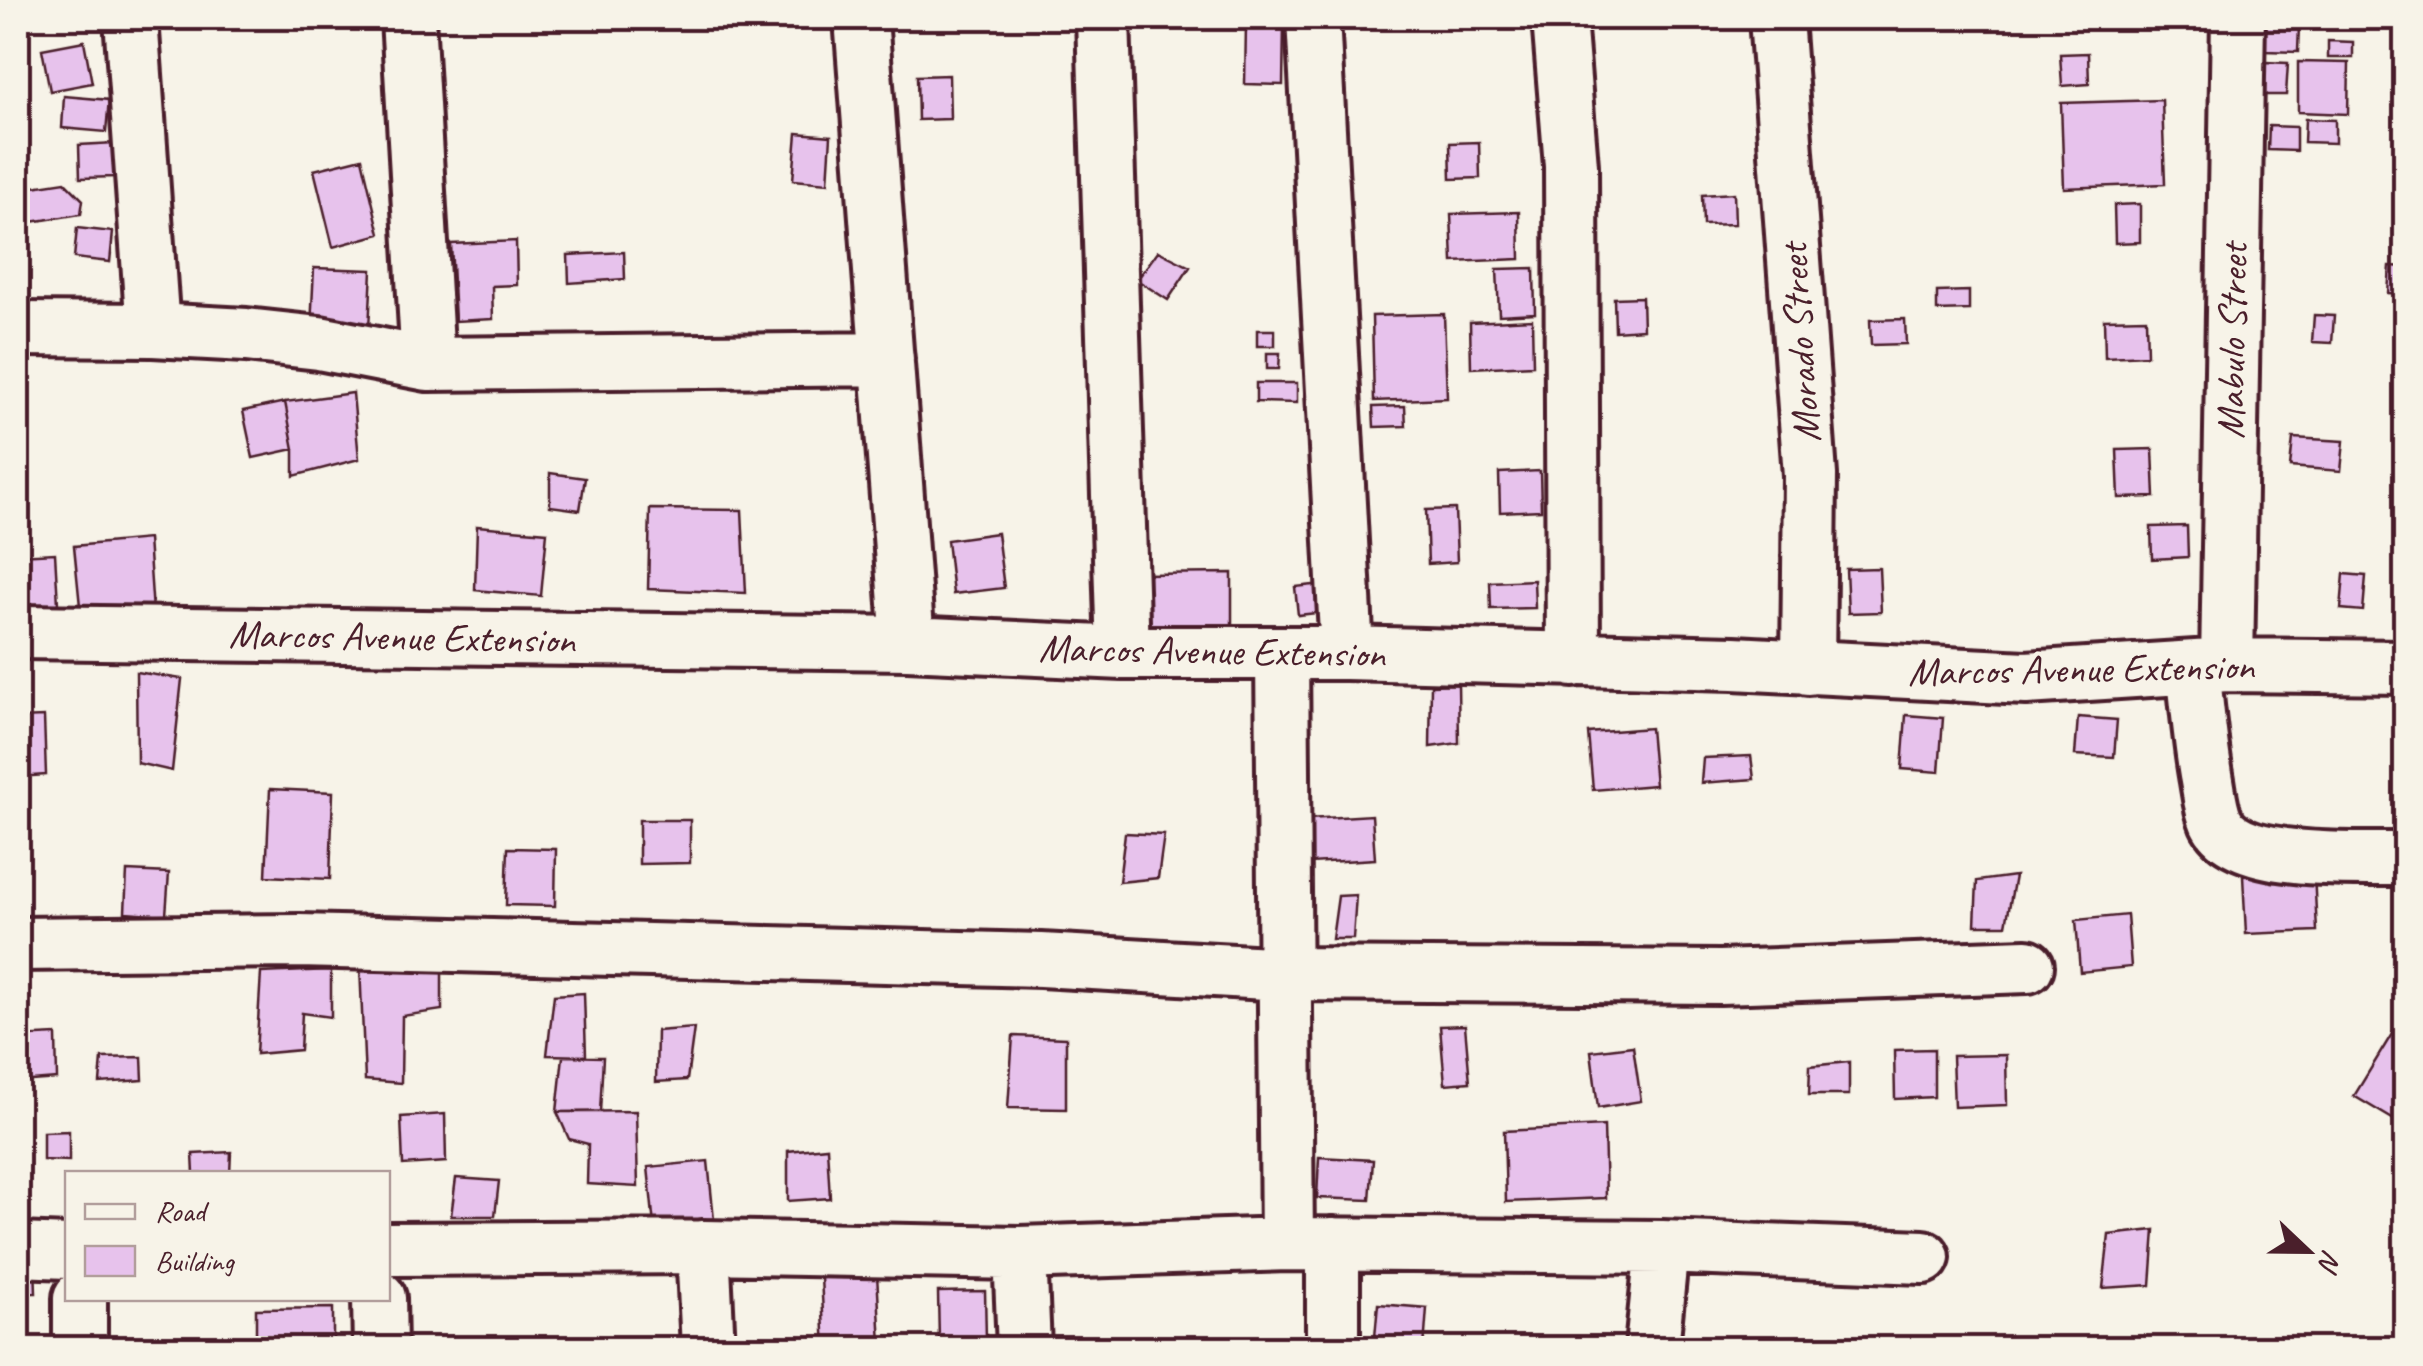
<svg xmlns="http://www.w3.org/2000/svg" width="2423" height="1366" viewBox="0 0 2423 1366" font-family="Caveat,sans-serif">
  <rect width="100%" height="100%" fill="#f7f3e8"/>
  <filter id="ink" filterUnits="userSpaceOnUse"><feTurbulence type="fractalNoise" baseFrequency=".01" numOctaves="2"/><feDisplacementMap in="SourceGraphic" scale="20" xChannelSelector="R" yChannelSelector="G"/><feConvolveMatrix kernelMatrix="1 2 1 2 8 2 1 2 1" color-interpolation-filters="sRGB"/></filter>
  <g filter="url(#ink)">
    <path fill="#e7c2ec" stroke="#4a1f2b" stroke-width="2.5" d="M1246,23L1284,24L1283,85L1245,84Z
      M2265,24L2299,25L2298,52L2264,51Z
      M84,41L92,83L50,91L42,49Z
      M2328,41L2353,42V58H2328Z
      M2088,53L2089,84L2062,86L2060,54Z
      M2265,62L2288,63L2286,95H2264Z
      M2298,62L2349,63L2348,114L2298,112Z
      M949,75L950,119L918,120L917,76Z
      M64,96L109,100L106,132L62,128Z
      M2162,100L2165,184L2064,188L2061,103Z
      M2305,119L2335,120V143L2304,142Z
      M2269,126L2296,127V151L2268,150Z
      M797,133L831,136L828,183L793,180Z
      M1479,142L1480,178L1451,179L1450,143Z
      M115,143L116,177L80,178L79,145Z
      M362,158L380,234L333,247L314,170Z
      M65,182L83,200L81,214L31,222L26,188Z
      M1734,193L1735,224L1703,225L1702,195Z
      M2140,204V242L2115,243L2114,205Z
      M1519,212L1520,259L1453,262L1451,214Z
      M77,228L113,232L110,262L74,258Z
      M516,241L517,285L492,286L493,319L455,321L451,244Z
      M1158,251L1190,267L1168,300L1137,280Z
      M624,252L625,279L569,283L568,255Z
      M2390,266L2406,267V294L2388,293Z
      M314,268L372,270L369,329L311,327Z
      M1534,268L1535,313L1499,315L1497,269Z
      M1969,291V310L1937,311V292Z
      M1642,297L1643,329L1615,331L1614,298Z
      M2398,307H2406V326L2396,325Z
      M1444,314L1447,398L1374,401L1372,316Z
      M2314,315L2334,316L2332,343L2312,342Z
      M2146,318L2147,355L2105,357L2104,319Z
      M1532,319L1533,365L1471,368L1470,322Z
      M1905,319L1906,344L1871,345L1870,320Z
      M1257,330H1275V346H1257Z
      M1267,353H1280L1279,369H1267Z
      M1256,383H1297V403L1256,402Z
      M353,393L359,459L294,476V449L285,402Z
      M285,402L294,449L253,458L243,411Z
      M1405,406L1406,426L1374,427L1373,407Z
      M2293,438L2344,441L2341,471L2290,467Z
      M2153,449L2155,497L2119,498L2117,450Z
      M1540,471L1541,510L1500,512L1499,473Z
      M550,473L585,478L580,510L550,506Z
      M650,509L742,510L746,593L648,589Z
      M1455,509L1457,562L1428,564L1426,510Z
      M477,526L547,532L541,596L475,590Z
      M2187,526L2188,557L2152,559L2151,527Z
      M997,533L1004,588L953,594L947,540Z
      M148,539L153,612L80,606L74,546Z
      M55,553L58,604L18,606V555Z
      M1879,568L1881,612L1848,613L1846,569Z
      M1232,573V631H1140L1139,574Z
      M2344,574L2366,576L2363,611L2341,609Z
      M1534,580L1535,608L1491,609L1490,582Z
      M1323,584L1326,612L1298,615L1295,587Z
      M136,672L182,679L172,771L137,763Z
      M1458,684L1459,743L1430,747L1431,685Z
      M1906,715L1943,718L1939,772L1902,769Z
      M44,717L46,775L18,777V718Z
      M2078,717L2117,720L2114,757L2075,755Z
      M1650,728L1655,785L1593,790L1588,733Z
      M1751,756L1754,779L1701,783L1703,758Z
      M270,789L333,792L330,879L266,876Z
      M1372,815L1375,859L1311,863L1308,819Z
      M639,820H690V863L639,864Z
      M1125,833L1164,835L1158,878L1119,882Z
      M508,848L556,849L555,906L506,905Z
      M127,871L169,873L166,915L125,912Z
      M2314,873L2317,931L2246,934L2243,876Z
      M2015,876L2006,925H1975L1977,881Z
      M1356,895L1353,939H1332L1338,896Z
      M2127,915L2131,967L2080,972L2076,920Z
      M360,966L442,967V1010L402,1016L401,1083L365,1080Z
      M331,970V1017L302,1013L300,1050L256,1054L261,973Z
      M584,993L586,1056L547,1055L554,995Z
      M2406,1011V1127L2354,1096Z
      M1465,1025L1470,1082L1445,1084L1440,1026Z
      M694,1028L687,1080L656,1082L657,1031Z
      M56,1035L57,1079L18,1082V1037Z
      M1013,1036L1066,1038V1109L1008,1108Z
      M1633,1046L1641,1101L1598,1108L1591,1051Z
      M1934,1049V1097L1895,1099L1894,1050Z
      M2006,1055L2007,1105L1954,1107L1952,1056Z
      M563,1056L603,1057L600,1112H557Z
      M142,1057L143,1080L100,1083L102,1058Z
      M1849,1062V1095H1809L1810,1066Z
      M636,1111L638,1187L587,1184L588,1144L569,1139L557,1112Z
      M445,1114L446,1162L403,1165L401,1117Z
      M1604,1126L1606,1198L1506,1202L1504,1131Z
      M69,1131V1161L43,1160V1132Z
      M827,1147L830,1198L788,1201V1151Z
      M231,1152L230,1174H194L193,1154Z
      M1319,1157L1373,1160L1370,1200L1317,1198Z
      M708,1161L714,1220L654,1226L648,1167Z
      M456,1178L499,1181L495,1216H451Z
      M2155,1230L2151,1285L2103,1288L2109,1235Z
      M18,1263H35L36,1293H18Z
      M877,1274L881,1344L825,1348L821,1278Z
      M985,1291L986,1340L939,1342L938,1292Z
      M1378,1304L1427,1308L1424,1348H1374Z
      M333,1308V1348H256V1309Z"/>
    <g fill="none" stroke-linecap="round" stroke-linejoin="round">
      <defs>
        <path id="minor" d="M408,18L428,364
          M861,18L908,643
          M1103,18L1123,653
          M1313,18L1347,653
          M1559,18L1571,166L1573,660
          M1776,18L1810,475L1808,668
          M18,329L153,330L131,18
          M153,330L246,335L319,343L428,364L887,359
          M18,632L908,643L1123,653H1347L1734,663L2026,678L2227,665L2406,667
          M1282,654L1287,1244L1662,1247L1652,1348
          M2227,665L2238,18
          M2193,668C2197,704 2200,740 2206,775C2209,790 2210,807 2216,821C2237,867 2361,858 2406,859
          M18,944L300,941L1041,960L1285,974L1720,977L2027,966
          M703,1247L708,1348
          M1662,1247L1923,1257
          M388,1249L703,1247L1020,1253L1287,1244
          M18,1250L68,1252
          M1020,1253L1024,1348
          M80,1298V1348
          M379,1298L380,1348
          M1333,1348V1244"/>
      </defs>
      <use href="#minor" stroke="#4a1f2b" stroke-width="60"/>
      <use href="#minor" stroke="#f7f3e8" stroke-width="52"/>
    </g>
  </g>
  <g text-anchor="middle" dominant-baseline="central" stroke-width="8" stroke-linejoin="round" paint-order="stroke">
    <g font-size="40" fill="#4a1f2b" stroke="#f7f3e8">
      <text transform="translate(2232 341) rotate(-89)">Mabulo Street</text>
      <text transform="translate(1800 343) rotate(-94)">Morado Street</text>
      <text transform="translate(402 637) rotate(1)">Marcos Avenue Extension</text>
      <text transform="translate(1212 651) rotate(1)">Marcos Avenue Extension</text>
      <text transform="translate(2081 669) rotate(-1)">Marcos Avenue Extension</text>
    </g>
  </g>
  <rect width="2423" height="1366" fill="none" stroke="#f7f3e8" stroke-width="60"/>
  <rect x="30" y="30" width="2363" height="1306" fill="none" stroke="#4a1f2b" stroke-width="4" filter="url(#ink)"/>
  <rect x="65" y="1171" width="325" height="130" fill="#f7f3e8" stroke="#b29e9c" stroke-width="2.5"/>
  <rect x="85" y="1204" width="50" height="15" fill="#f7f3e8" stroke="#b29e9c" stroke-width="2.5"/>
  <text x="155" y="1221" font-size="30" fill="#4a1f2b">Road</text>
  <rect x="85" y="1246" width="50" height="30" fill="#e7c2ec" stroke="#b29e9c" stroke-width="2.5"/>
  <text x="155" y="1271" font-size="30" fill="#4a1f2b">Building</text>
  <g transform="translate(2308 1251) rotate(112)" stroke="#f7f3e8" stroke-width="8" paint-order="stroke">
  <path d="M0-8L18 38L0 25L-18 38Z" fill="#4a1f2b"/>
  <text y="-15" font-size="28" font-weight="bold" text-anchor="middle" fill="#4a1f2b">N</text>
  </g>
</svg>
